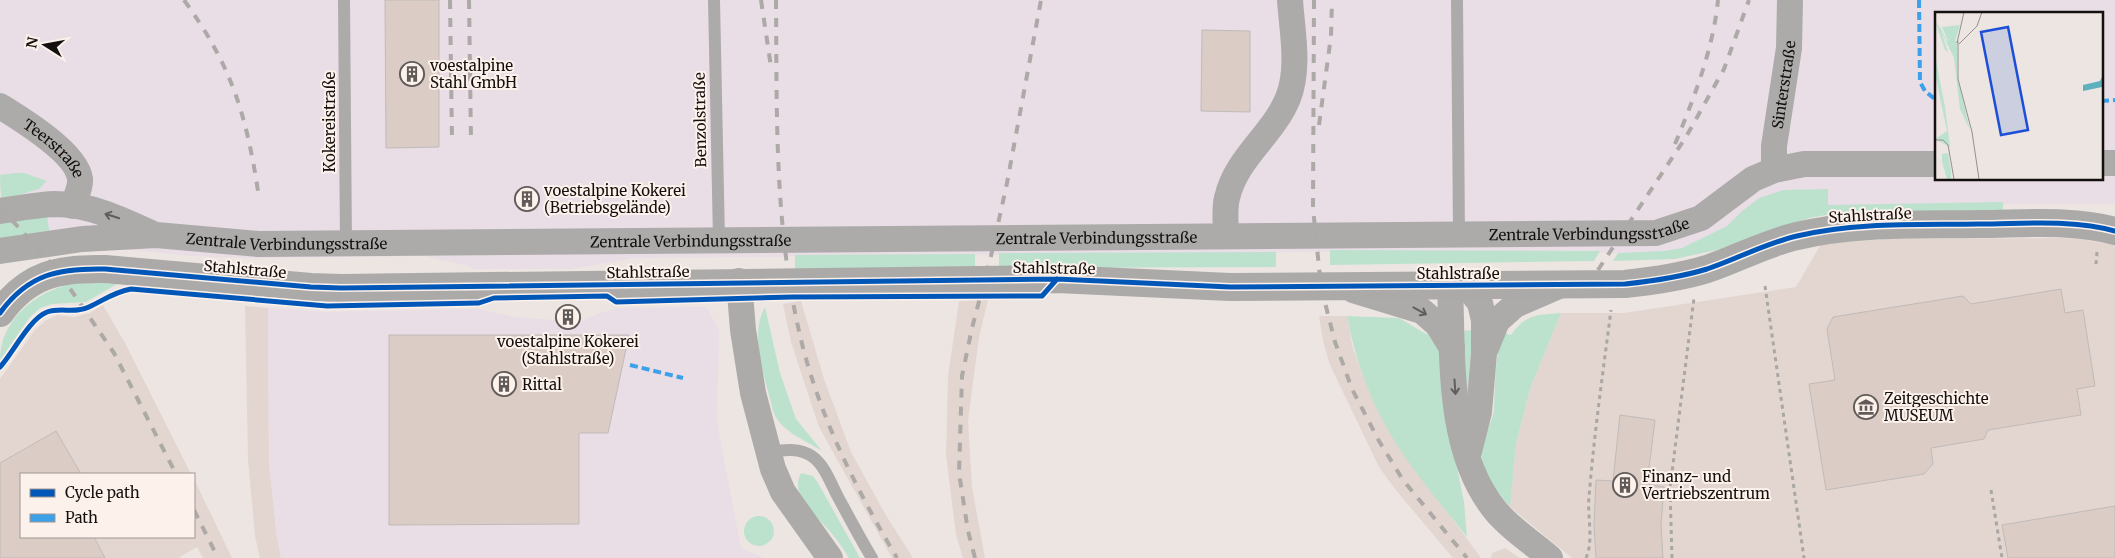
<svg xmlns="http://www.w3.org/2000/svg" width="2115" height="558" viewBox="0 0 2115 558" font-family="Merriweather,serif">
  <rect width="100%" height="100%" fill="#ece5e2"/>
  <path fill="#e3d6d0" d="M2060,238L2080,239L2115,245V558H1572L1510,507L1516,444L1531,386L1561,313H1624L1796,287L1821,244L1886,239Z
    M988,300L979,337L968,421L972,487L985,558H963L956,535L946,455L948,376L959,301Z
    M801,301L824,379L851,452L884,512L913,558H892L819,427L791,342L783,304Z
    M103,305L125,343L191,474H21V537H194V479L232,558H203L197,547L178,558H0V379L34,331L45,321L57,315L74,317L90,313Z
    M245,306L268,308L269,463L277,537L281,558H260L255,536L248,460Z
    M1319,316H1347L1353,349L1370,393L1395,441L1481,558H1453L1395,489L1379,467L1330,365L1323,341Z
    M1505,548L1520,558H1491L1492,553Z"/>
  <path fill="#e9dde6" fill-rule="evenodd" d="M0,0H2115V204H2015L1751,214L1719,241L1675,253L1317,252L634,258L571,269H473L469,266L423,256L258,258L194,256L122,249L67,250L0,188ZM1936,14H2101V179H1936Z
    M706,307L719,329L717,422L741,548L764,558H281L277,537L269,464L268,308L326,312L479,309L515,317L564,321H582L600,313L618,308Z"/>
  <path fill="#bce2ce" d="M15,173H24L47,181L39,189L1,200L0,175Z
    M1828,189V205L2003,202V210L1838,213L1809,218L1721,249L1675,259L1613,261L1618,253L1664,251L1682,248L1727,226L1741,212L1759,198L1783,190Z
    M46,209L50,236L0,245V217Z
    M1330,250L1600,251L1594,261L1330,265Z
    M1276,252V267L999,268V253Z
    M975,254V269L795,270V255Z
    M91,282L117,284L86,302L52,304L40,308L30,317L0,360C0,323 30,296 64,286C72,283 82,283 91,282Z
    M765,307L780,373L796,419L822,451C804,439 781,432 773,411C766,379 748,338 765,307Z
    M1561,313L1531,386L1516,444L1510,507C1496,490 1475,465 1483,442C1486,431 1493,420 1494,409C1495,382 1495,358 1502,332L1511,335C1526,314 1536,315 1561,313Z
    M1347,316L1399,318L1426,334L1431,332L1438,341L1454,453L1464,502L1467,537C1442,506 1416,475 1395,442C1371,404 1355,360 1347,316Z
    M1473,330L1466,410L1462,331Z
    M801,473L813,476L818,483L860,558H849C844,550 839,542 833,535C820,518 788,498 801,473Z
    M744 531a15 15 0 1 1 30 0a15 15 0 1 1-30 0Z"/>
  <path fill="#dbccc5" stroke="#c0bbb9" d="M385,0H439V147L386,148Z
    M1202,30L1250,31V112L1201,111Z
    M2061,289L2065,313L2083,310L2095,386L2077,389L2081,415L1988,430L1984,439L1931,448L1933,464L1924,474L1826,490L1809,384L1835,380L1827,329L1833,317L1963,296L1971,304Z
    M389,335H629L608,433H579V524L389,525Z
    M1620,415L1655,420L1647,484L1664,487L1661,525L1663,558H1596L1594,526L1596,480L1613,481Z
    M56,431L81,474H21V537H94L105,558H0V463Z
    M2115,506V558H2008L2002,525Z"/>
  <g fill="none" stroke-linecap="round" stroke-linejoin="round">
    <path stroke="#a9a7a5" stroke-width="3" stroke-dasharray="4 4" stroke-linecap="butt" d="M2096,264L2097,252
      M1765,286L1804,558
      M1991,490L2002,558
      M1586,558C1594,540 1587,516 1589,497C1594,435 1603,372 1611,310
      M1672,558L1670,488L1694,298"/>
    <path stroke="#acabaa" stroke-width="12" d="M344,0L346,244
      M714,0L719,240
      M1457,0L1459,235
      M768,452C782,450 800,447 813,457C825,466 831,484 838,497C849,517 860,538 872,558"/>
    <g stroke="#acabaa" stroke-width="26">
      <path id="s1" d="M0,106C21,119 77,153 80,179C81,188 75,198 73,206"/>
      <path d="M2101,163H2115"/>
      <path id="s2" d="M1774,170V146L1789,48L1790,0"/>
      <path d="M0,211C18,208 36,205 54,204C89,204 121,219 151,233"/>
      <path d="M1226,236C1226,224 1224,209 1227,198C1236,158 1273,135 1288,98C1300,68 1292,31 1290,0"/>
      <path id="s3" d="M0,251L82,239L156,235L258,244L1656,233L1701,218L1753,179L1774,170L1804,164H1936"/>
      <path d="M739,281L743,330L753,393L773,469L783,492L830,558"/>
      <path d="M1466,285L1480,303L1484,320V353L1479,412L1468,455"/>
      <path d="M1450,286C1453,358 1447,451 1495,510C1510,529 1532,542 1550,558"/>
      <path d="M1353,290L1422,311L1438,325L1452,348"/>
      <path d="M1486,348L1497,321L1515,305L1561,285"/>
    </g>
    <path stroke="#abaaa8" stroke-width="28" d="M0,313C28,274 59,268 105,269L311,287L341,288L1057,279L1230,287L1625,284C1653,281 1681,277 1707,269C1737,259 1766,243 1797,236C1856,222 1918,225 1979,224C2023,224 2072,219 2115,231"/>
    <path stroke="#aca9a6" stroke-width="4" stroke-dasharray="9 9" stroke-linecap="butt" d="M184,0C231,65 246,113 258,191
      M450,0L452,140
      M469,0L471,141
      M761,0L771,67
      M776,0C777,111 774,222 799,331C817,412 855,487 897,558
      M1314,0L1313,208L1321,287L1335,342L1352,389L1379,441L1403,480L1467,558
      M1319,125L1331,36L1332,0
      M1675,144C1694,98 1713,50 1718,0
      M0,207L58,271L114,353L176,474
      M1588,285L1686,137L1724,69L1749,0
      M194,510L218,558
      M975,558L968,531L959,473L962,376L972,328L991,256L1007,183L1041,0"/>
    <path stroke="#3da1e9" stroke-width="4" stroke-dasharray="8 4" stroke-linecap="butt" d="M1919,0L1920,82L1925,91L1936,100
      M2101,101L2115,100
      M630,365L683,378"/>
    <defs>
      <path id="cycleway" d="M0,313C28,274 59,268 105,269L311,287L341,288L1057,279L1230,287L1625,284C1653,281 1681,277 1707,269C1737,259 1766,243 1797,236C1856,222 1918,225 1979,224C2023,224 2072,219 2115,231
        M0,367C13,353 29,319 47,312C61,307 75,314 89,307C104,300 114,292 131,289L327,306L479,303L494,298L607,296L616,302L792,297L1042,296L1057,279"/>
    </defs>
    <use href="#cycleway" stroke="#fdf1eb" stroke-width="8"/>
    <use href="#cycleway" stroke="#0057b8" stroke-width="5"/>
  </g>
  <defs><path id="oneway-shaft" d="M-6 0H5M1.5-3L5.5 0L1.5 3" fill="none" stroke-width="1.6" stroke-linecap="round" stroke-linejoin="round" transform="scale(1.25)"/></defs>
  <g stroke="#605e5c">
    <use href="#oneway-shaft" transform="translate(112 216) rotate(-162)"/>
    <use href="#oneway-shaft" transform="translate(1420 311) rotate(29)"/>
    <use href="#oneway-shaft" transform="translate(1455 387) rotate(86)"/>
  </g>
  <defs>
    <symbol id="building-ring" viewBox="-11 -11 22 22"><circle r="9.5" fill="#fdf1eb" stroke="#605b58" stroke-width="1.5"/><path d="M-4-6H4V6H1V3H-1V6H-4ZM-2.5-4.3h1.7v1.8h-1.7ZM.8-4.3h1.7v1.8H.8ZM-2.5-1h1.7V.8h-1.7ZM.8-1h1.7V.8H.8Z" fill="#605b58"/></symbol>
    <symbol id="museum-ring" viewBox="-11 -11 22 22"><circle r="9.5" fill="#fdf1eb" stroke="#605b58" stroke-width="1.5"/><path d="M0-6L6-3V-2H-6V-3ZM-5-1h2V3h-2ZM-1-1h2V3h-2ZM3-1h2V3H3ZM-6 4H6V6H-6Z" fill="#605b58"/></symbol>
  </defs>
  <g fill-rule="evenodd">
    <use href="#building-ring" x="398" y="60" width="28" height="28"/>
    <use href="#building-ring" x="513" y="185" width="28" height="28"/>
    <use href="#building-ring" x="554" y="303" width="28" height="28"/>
    <use href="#building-ring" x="490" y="370" width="28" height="28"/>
    <use href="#museum-ring" x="1852" y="393" width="28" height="28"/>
    <use href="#building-ring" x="1611" y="471" width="28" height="28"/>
  </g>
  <g text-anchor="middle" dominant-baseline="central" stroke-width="4" stroke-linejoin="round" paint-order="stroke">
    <g font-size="15" fill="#14100e" stroke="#fdf1eb" text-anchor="start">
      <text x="430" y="65">voestalpine<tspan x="430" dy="17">Stahl GmbH</tspan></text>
      <text x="544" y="190">voestalpine Kokerei<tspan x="544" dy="17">(Betriebsgelände)</tspan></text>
      <text x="568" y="341" text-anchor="middle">voestalpine Kokerei<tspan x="568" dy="17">(Stahlstraße)</tspan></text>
      <text x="522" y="384">Rittal</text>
      <text x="1884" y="398">Zeitgeschichte<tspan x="1884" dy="17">MUSEUM</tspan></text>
      <text x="1642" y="476">Finanz- und<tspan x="1642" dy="17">Vertriebszentrum</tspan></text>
    </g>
    <g font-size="15" fill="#14100e" stroke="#fdf1eb">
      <text stroke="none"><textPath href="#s2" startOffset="86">Sinterstraße</textPath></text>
      <text transform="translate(700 120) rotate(-91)">Benzolstraße</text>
      <text transform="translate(329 122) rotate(-90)">Kokereistraße</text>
      <text stroke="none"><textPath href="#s1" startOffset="69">Teerstraße</textPath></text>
      <text transform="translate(1870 215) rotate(-3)">Stahlstraße</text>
      <text stroke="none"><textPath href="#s3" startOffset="1591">Zentrale Verbindungsstraße</textPath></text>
      <text stroke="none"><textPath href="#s3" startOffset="1098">Zentrale Verbindungsstraße</textPath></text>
      <text stroke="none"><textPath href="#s3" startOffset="288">Zentrale Verbindungsstraße</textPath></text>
      <text stroke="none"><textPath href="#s3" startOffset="692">Zentrale Verbindungsstraße</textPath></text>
      <text transform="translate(1054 268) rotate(1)">Stahlstraße</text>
      <text transform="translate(245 269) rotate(5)">Stahlstraße</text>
      <text transform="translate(648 272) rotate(-1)">Stahlstraße</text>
      <text x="1458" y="273">Stahlstraße</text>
    </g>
  </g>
  <g transform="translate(1935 12)">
    <rect width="168" height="168" fill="#ece5e2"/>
    <path d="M0,9L6,17L12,29H22V63L35,118L25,97L19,46L6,19L13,40L10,38ZM25,13L20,29H13L7,15ZM0,43L10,95L15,135L0,127L12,119L0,62ZM13,141L16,159V167H12L7,150V142Z" fill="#bce2ce"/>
    <path d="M167,65V75L148,79V73L165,69Z" fill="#5eb0bc"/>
    <path fill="none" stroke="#96908d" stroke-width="1" d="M23,29V67L37,120L44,167M22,31L29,0M24,32L42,14L47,0M0,128H8L13,133L19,167"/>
    <path fill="#1d4ed8" fill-opacity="0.15" stroke="#1d4ed8" stroke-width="2.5" d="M73,15L93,118L66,123L46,20Z"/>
    <rect width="168" height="168" fill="none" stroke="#14100e" stroke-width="2.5"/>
  </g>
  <rect x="20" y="473" width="175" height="65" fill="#fdf1eb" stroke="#a09793"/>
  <rect x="30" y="489" width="25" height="8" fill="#0057b8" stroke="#a09793"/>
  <text x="65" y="498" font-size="15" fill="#14100e">Cycle path</text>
  <rect x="30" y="514" width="25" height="8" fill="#3da1e9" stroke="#a09793"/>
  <text x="65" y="523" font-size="15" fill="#14100e">Path</text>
  <g transform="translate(45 45) rotate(281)" stroke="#fdf1eb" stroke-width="4" paint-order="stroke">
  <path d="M0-4L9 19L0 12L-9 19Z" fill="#14100e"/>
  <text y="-8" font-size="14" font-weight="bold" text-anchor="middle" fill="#14100e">N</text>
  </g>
</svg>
